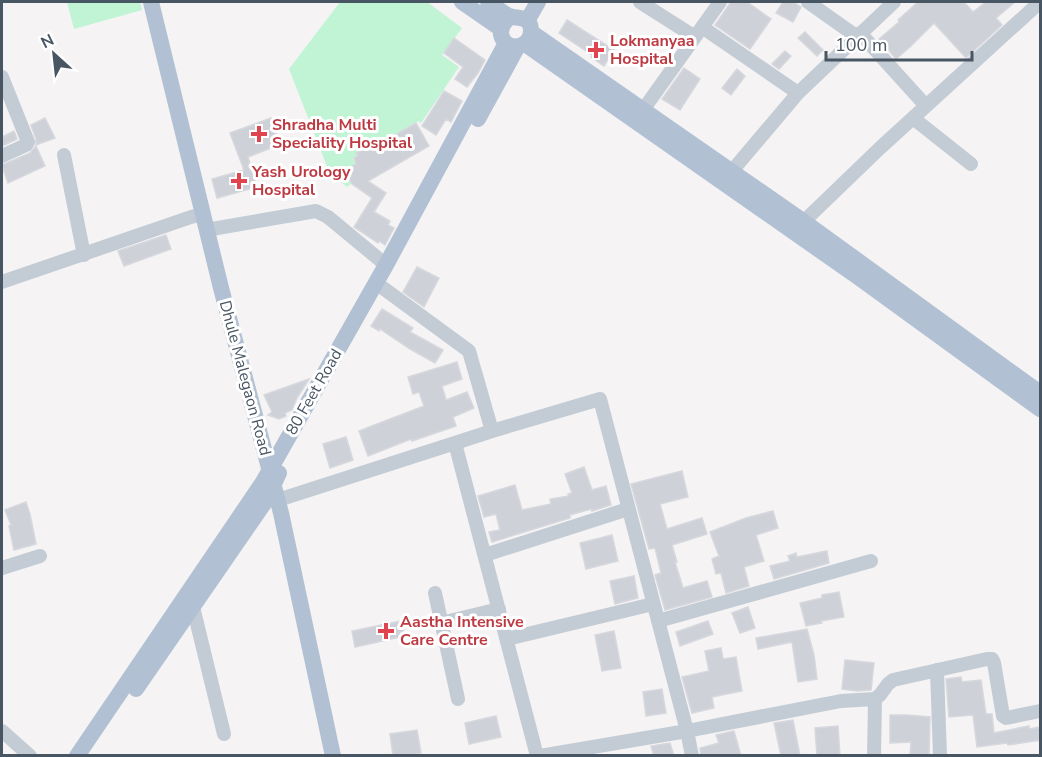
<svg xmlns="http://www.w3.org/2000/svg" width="1042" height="757" viewBox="0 0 1042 757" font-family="'Nunito Sans',sans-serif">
  <rect width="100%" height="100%" fill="#f5f3f3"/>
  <path fill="#c0f4d5" d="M67,2H140L142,10L74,29Z
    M340,2H427L462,28L442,55L459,67L421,123L418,121L383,142L379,140L356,152L358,156L353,159L358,168L356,169L354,165L345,170L352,183L347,187L330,174L289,69Z"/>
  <path fill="#ced1d8" stroke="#d6d8de" stroke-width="1.5" d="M731,2H747L771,19L750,49L715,25Z
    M783,2H793L801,7L793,22L776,13Z
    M918,2H964L973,12L986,2H1015L996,18L1002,25L966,58L934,23L910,47L896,59L879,39L899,22L898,20Z
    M567,20L614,50L604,66L591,57L592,55L559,33Z
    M805,32L823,50L817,56L798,38Z
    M454,38L485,60L478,73L467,87L455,79L463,67L444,53Z
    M785,51L791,56L779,69L772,64Z
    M684,68L700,79L680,110L662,99Z
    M737,69L745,76L731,95L722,88Z
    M444,91L462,101L451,122L446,119L436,135L422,126Z
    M45,118L55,138L36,145V139L31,125Z
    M271,118L281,144L248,157L257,187L217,198L212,179L244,170L230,133Z
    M416,123L429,146L368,181L386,193L374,212L390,221L388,225L394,228L385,245L379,241L378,243L354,227L372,198L352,184L345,170L356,164L354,158L358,156L356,153L379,140L381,143Z
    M14,131L17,139L2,146V137Z
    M36,146L45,166L8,183L2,165L30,153Z
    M166,235L171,249L124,266L118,251Z
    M417,267L439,278L424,307L403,292Z
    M382,309L413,328L410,332L443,350L435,363L410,349L380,329L379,331L371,326Z
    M457,362L462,379L442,386L446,400L467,392L474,408L453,417L456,426L412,441L411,439L368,456L359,431L424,406L419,392L413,394L408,377Z
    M309,379L297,398L292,410L285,413L286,416L279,419L268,415L272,412L264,395Z
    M346,437L353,460L330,468L323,444Z
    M584,467L592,490L606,486L611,505L592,511L591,509L570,515V518L492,542L489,532L500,530L496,514L484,517L478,496L515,485L522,510L551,504L550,499L569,496L568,494L572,493L565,474Z
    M682,471L688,497L660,504L667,529L702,518L707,534L672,545L677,562H675L683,588L707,581L712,597L665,610L655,575L661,573L655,548L649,549L631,484Z
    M26,502L30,514L36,544L14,550L9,526L11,525L5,510Z
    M773,511L778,528L756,535L764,561L744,567L749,586L726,593L721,573L716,574L712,559L719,556L710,532L746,518Z
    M612,535L618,561L586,569L580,543Z
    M827,551L829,563L774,579L770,566L790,561L788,556L796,553L797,557Z
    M634,576L638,598L615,604L610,581Z
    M839,592L844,617L821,621L822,623L806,626L800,603L822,598V595Z
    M748,607L755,628L740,633L732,613Z
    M401,621L405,636L355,647L352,631Z
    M708,621L713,634L680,646L676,632Z
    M807,629L814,655L817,679L798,682L792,642L758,649L756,638Z
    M614,631L621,668L602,671L595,635Z
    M721,648L723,659L736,657L742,691L712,697L714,708L692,713L682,677L709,671L705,651Z
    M845,660L874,663L871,690L857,691L842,689Z
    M961,677L962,682L981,680L986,714H992L994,733L1029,726V729L1041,727V740L1008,745L1007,743L977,747L973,715L949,717L946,679Z
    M662,689L666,713L646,716L643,692Z
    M890,715H907L930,717L929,756H910L911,742L890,743Z
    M496,716L501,737L469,744L465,723Z
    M793,720L800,756H781L774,723Z
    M838,726L840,756H817L815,728Z
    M417,730L421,753L407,756H393L390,734Z
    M734,731L741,756H701L700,748L719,743L716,735Z
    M670,743L674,756H654L651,746Z"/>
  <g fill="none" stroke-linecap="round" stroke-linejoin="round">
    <path stroke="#c3ccd5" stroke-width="14" d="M640,2L695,37
      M808,2L856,36
      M702,27L798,93
      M860,33L926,106
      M2,77L28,142L26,145L2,156
      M643,110L720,2
      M913,118L971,164
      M64,155L84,255
      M732,171L798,93L894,2
      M798,227L880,148L1040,2
      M206,230L316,211L328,217L386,265
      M2,282L191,217L203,214
      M383,288L469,351L492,431L455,443L537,756
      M492,431L600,399L687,731L692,756
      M278,500L455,443
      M485,555L628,509
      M2,568L40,556
      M435,593L458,699
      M193,607L224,734
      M658,621L871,561
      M441,623L499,609
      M507,639L653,604
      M937,670L940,756
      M2,731L30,756
      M540,756L687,731L841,701L875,699L880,695L888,684L893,680L987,659H992L994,663L1003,716L1006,718L1040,711
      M874,756L875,699"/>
    <path stroke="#b1c1d3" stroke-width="16" d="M151,2L221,288L281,513L333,756
      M462,2L501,29
      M488,2C494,6 501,11 507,15C516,20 531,14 531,31C531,45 513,52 504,41C497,32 503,23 510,17
      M527,21L538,2
      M531,32L803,221L1040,393
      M525,44L858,277L1040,409
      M478,119L518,46
      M136,689L267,499L279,473
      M77,756L263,482L386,265L506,43"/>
  </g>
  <g fill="#e0444e" stroke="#fff" stroke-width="2">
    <path d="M593 41h6v6h6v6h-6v6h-6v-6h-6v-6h6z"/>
    <path d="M256 125h6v6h6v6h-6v6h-6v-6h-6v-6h6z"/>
    <path d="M236 172h6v6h6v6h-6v6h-6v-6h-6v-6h6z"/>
    <path d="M383 622h6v6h6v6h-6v6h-6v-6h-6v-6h6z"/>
  </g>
  <g text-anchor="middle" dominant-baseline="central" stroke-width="6" stroke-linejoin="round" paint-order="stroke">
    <g font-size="16" font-weight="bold" fill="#be3a42" stroke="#fff" text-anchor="start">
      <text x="610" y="41">Lokmanyaa<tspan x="610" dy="18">Hospital</tspan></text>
      <text x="272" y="125">Shradha Multi<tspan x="272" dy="18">Speciality Hospital</tspan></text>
      <text x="252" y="172">Yash Urology<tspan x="252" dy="18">Hospital</tspan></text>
      <text x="400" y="622">Aastha Intensive<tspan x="400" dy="18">Care Centre</tspan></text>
    </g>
    <g font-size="16" fill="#485562" stroke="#fff">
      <text transform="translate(245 378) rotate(75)">Dhule Malegaon Road</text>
      <text transform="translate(314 392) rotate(-60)">80 Feet Road</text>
    </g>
  </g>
  <rect width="1042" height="757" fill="none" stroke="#485562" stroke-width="6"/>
  <g transform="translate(54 54) rotate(333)" stroke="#ffffff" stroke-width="4.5" paint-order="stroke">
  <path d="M0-4.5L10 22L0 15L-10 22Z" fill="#485562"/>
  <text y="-9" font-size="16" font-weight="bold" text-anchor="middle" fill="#485562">N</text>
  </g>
  <path d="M826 51v9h146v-9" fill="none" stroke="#485562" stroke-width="3"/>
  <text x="835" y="51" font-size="18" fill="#485562" stroke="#ffffff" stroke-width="4.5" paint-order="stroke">100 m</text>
</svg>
